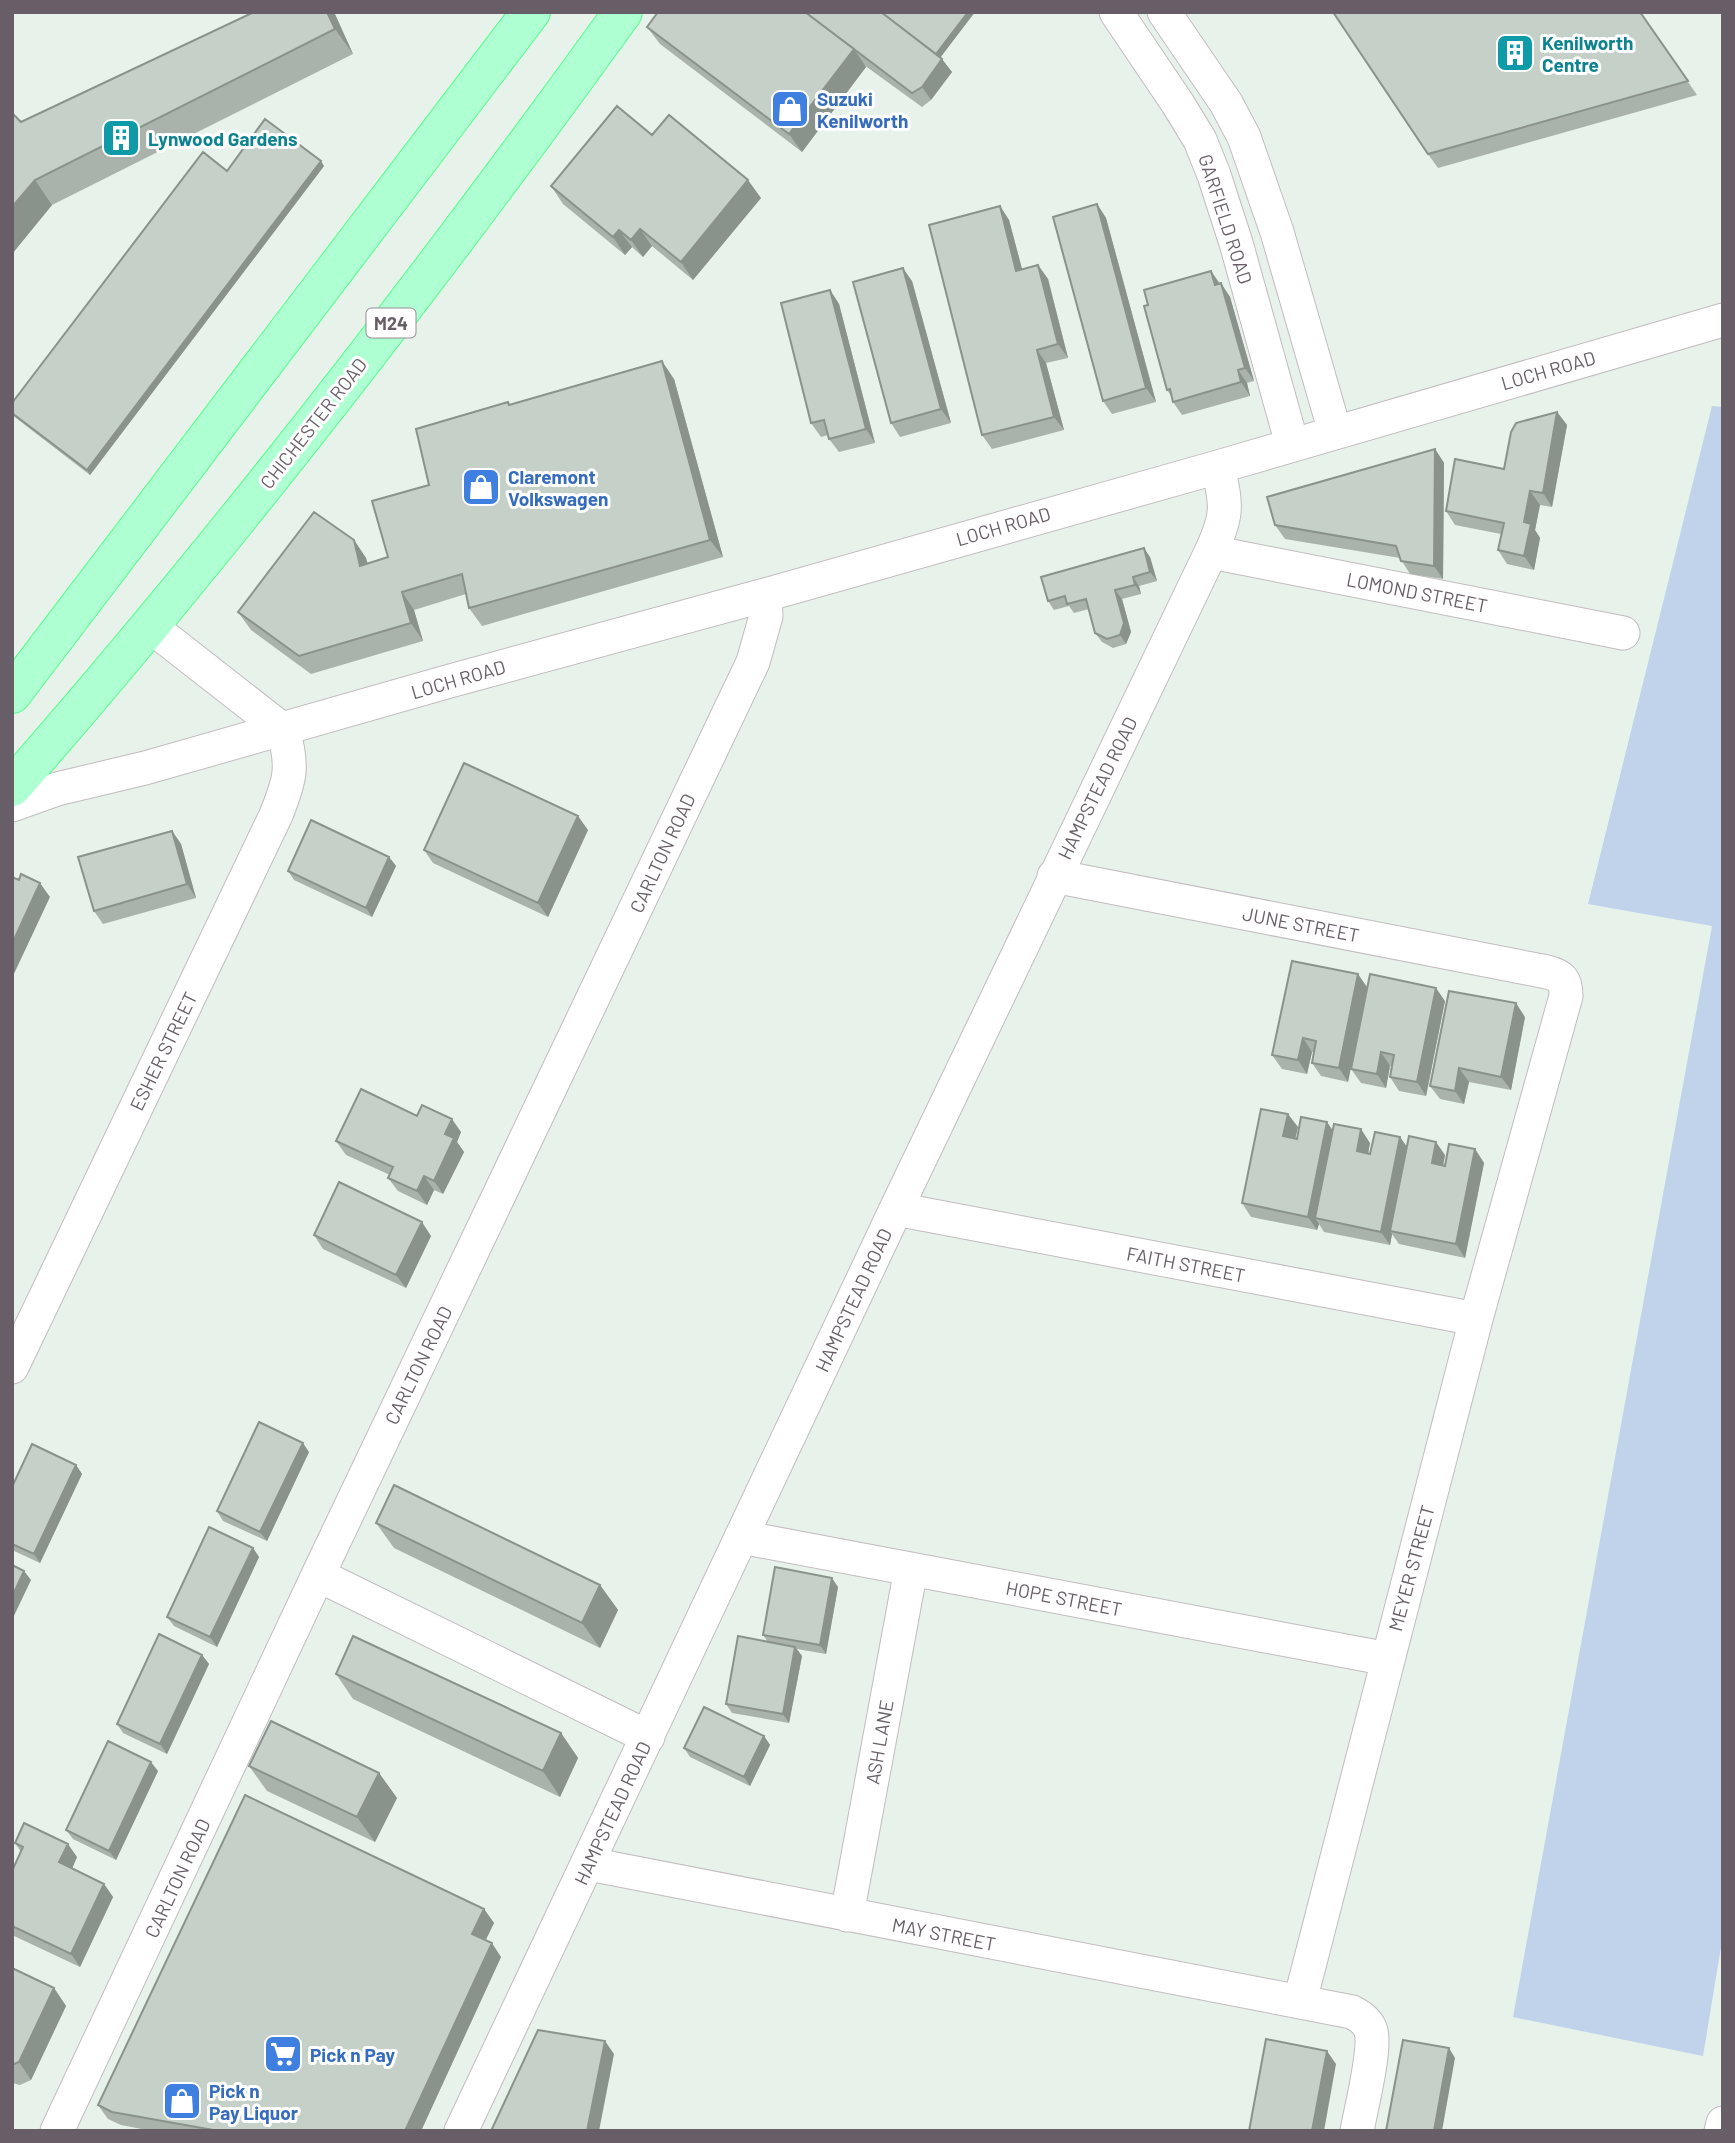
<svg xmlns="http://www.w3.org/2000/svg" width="1735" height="2143" viewBox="0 0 1735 2143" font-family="Barlow,sans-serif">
  <rect width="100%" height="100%" fill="#e7f2eb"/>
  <path fill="#c1d2eb" d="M1712,406L1723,407V1935L1703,2056L1513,2017L1712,926L1588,904Z"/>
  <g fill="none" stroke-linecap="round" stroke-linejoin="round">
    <defs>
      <path id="minor" d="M1116,12L1178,104L1200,140L1214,175L1236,243L1292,444
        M1164,12L1226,103L1244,137L1277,232L1335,432
        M1211,552L1623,633
        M150,626L283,730
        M12,805L57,789L145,768L450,681L765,595L1218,467L1723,320
        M1054,876L1547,972C1562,976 1566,980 1566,996L1476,1319L1300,2001
        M896,1209L1476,1319
        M12,1367L276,815C290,780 294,767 283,730
        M741,1537L1388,1659
        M318,1575L648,1737
        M589,1864L1352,2012C1360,2016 1368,2021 1371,2031C1376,2051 1361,2108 1357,2131
        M847,1915L911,1569
        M57,2131L318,1575L753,662L766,616L765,595
        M461,2131L896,1209L1211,552C1228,515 1227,506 1218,467
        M1721,2131L1723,2123"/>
      <path id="primary" d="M12,694L531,12
        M12,787C229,540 430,279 623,12"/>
    </defs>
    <use href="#minor" stroke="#c3bbc1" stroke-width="35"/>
    <use href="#primary" stroke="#52ff8a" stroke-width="40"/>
    <use href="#minor" stroke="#fff" stroke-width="33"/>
    <use href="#primary" stroke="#aeffd2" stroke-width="38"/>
  </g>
  <path fill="#a9b3ac" d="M334,12L353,54L52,205L12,254V113L21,122Z
    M658,12H975L940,57L952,72L931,100L922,107L864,65L866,67L802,152L660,44L647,27Z
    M1640,12L1697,95L1438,168L1428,154Z
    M652,135L761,198L693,280L652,246L643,257L632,247L625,255L563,204L551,186Z
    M324,166L90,475L12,415V403L227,171Z
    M1097,204L1106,218L1156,402L1112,414L1103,401Z
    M1000,206L1009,220L1022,269L1038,265L1048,279L1068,358L1046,363L1064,430L992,449L982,435Z
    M1211,271L1230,297L1254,381L1247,383L1250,396L1182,415L1173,402L1172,397L1167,390L1148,305Z
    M912,281L951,423L900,437L891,423Z
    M830,290L839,304L875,443L839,452L829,439L828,435L821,437L811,423Z
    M674,379L723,557L482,626L469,608L466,594L414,610L423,641L311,674L251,630L238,612L354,540L366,558L368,564L388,557L429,485L510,405Z
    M1557,412L1567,425L1552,507L1540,505L1535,530L1540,538L1534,570L1507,564L1498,550L1501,534L1455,525L1446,511L1504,469Z
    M1435,449L1444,463L1443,579L1410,574L1400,558L1285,539L1275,525Z
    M1150,557L1157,581L1139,586L1141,594L1122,599L1131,632L1126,644L1113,648L1102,642L1095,633L1089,609L1074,613L1069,606L1054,610L1048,601Z
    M588,830L548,917L433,863L424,850Z
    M172,831L181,844L196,898L103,924L94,911Z
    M389,857L396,866L372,917L294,880L288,871Z
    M1367,987L1445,1001L1426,1096L1399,1091L1390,1077L1392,1066H1390L1386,1088L1361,1083L1351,1069L1364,1004L1348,1082L1321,1076L1312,1063L1314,1052H1312L1307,1074L1282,1069L1272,1055Z
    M1525,1017L1511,1090L1469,1082L1464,1104L1440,1099L1430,1086Z
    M417,1116L461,1132L457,1142L464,1152L443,1194L434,1190L427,1205L398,1191L388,1178L390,1175L346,1155L336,1141Z
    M1298,1127L1295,1138L1333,1130L1370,1143L1368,1154L1407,1147L1445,1155L1443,1166H1445L1475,1149L1484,1163L1465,1258L1399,1244L1392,1234L1390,1245L1324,1232L1319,1224L1317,1230L1251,1217L1242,1203Z
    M314,1235L431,1236L406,1288L323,1249Z
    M309,1452L267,1541L223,1521L217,1511Z
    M76,1465L82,1474L40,1563L12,1550V1487Z
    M376,1523L600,1585L618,1610L600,1648L394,1548Z
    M253,1548L259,1557L217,1647L174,1626L167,1617Z
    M838,1587L826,1654L797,1649L802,1656L789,1723L732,1713L726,1704L768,1642L763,1635Z
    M202,1655L209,1664L167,1754L123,1733L117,1724Z
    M336,1674L561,1733L578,1758L560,1797L353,1699Z
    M764,1736L770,1745L750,1786L690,1757L684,1748Z
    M249,1766L379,1773L397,1798L375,1842L267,1791Z
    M158,1771L116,1860L73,1839L66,1830Z
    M15,1843L77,1857L72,1868L104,1884L113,1897L80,1967L12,1935V1871L21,1852Z
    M484,1909L494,1923L485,1940L501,1957L421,2131H152L121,2125L108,2119L98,2105Z
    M12,1968L54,1988L66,2006L31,2080L20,2085L12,2083Z"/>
  <path fill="#8a928c" d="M327,12H334L353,54L335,29Z
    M968,12H975L937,62L934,57Z
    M854,49L866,67L802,152L789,134Z
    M942,59L952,72L931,100L922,87Z
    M321,161L324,166L90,475L87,470Z
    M35,180L52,205L12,254V207Z
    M748,180L761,198L693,280L681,262Z
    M1097,204L1106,218L1156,402L1146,388Z
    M1000,206L1009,220L1026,284L1016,271Z
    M640,229L652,246L643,257L631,240Z
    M619,230L632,247L625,255L613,237Z
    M1038,265L1048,279L1068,358L1058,344Z
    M903,268L912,281L951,423L941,409Z
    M1211,271L1220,285H1215Z
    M1221,283L1230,297L1254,381L1245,368Z
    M830,290L839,304L875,443L866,429Z
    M1037,350L1046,363L1064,430L1054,417Z
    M662,361L674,379L723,557L710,540Z
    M1238,370L1247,383L1250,396L1241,382Z
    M1557,412L1567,425L1552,507L1543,493Z
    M1435,449L1444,463L1443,579L1434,566Z
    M1530,491L1540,505L1535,530L1540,538L1534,570L1524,556V522Z
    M354,540L366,558L372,584L360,566Z
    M1144,548L1150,557L1157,581L1150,572Z
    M1133,577L1139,586L1141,594L1135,585Z
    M1115,590L1122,599L1131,632L1126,644L1120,635Z
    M402,592L414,610L423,641L411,623Z
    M578,816L588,830L548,917L538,903Z
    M172,831L181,844L196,898L187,884Z
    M389,857L396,866L372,917L366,908Z
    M40,883L50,897L12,978V944Z
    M1358,974L1367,987L1348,1082L1339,1068Z
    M1436,988L1445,1001L1426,1096L1417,1082Z
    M1516,1003L1525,1017L1511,1090L1501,1077Z
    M1303,1038L1312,1052L1307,1074L1298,1060Z
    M1381,1052L1390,1066L1386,1088L1377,1074Z
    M1459,1068L1469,1082L1464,1104L1455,1091Z
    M1288,1114L1298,1127L1293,1149L1283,1136Z
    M452,1119L461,1132L457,1142L464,1152L443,1194L434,1181L445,1134Z
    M1327,1122L1336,1135L1315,1218L1319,1224L1317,1230L1308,1217Z
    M1361,1129L1370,1143L1366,1165L1357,1151Z
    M1400,1137L1410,1151L1390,1231L1392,1234L1390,1245L1381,1232Z
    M1436,1142L1445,1155L1441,1177L1432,1163Z
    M1475,1149L1484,1163L1465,1258L1456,1244Z
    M424,1176L434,1190L427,1205L417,1191Z
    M422,1222L431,1236L406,1288L396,1275Z
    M303,1443L309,1452L267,1541L260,1532Z
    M76,1465L82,1474L40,1563L34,1554Z
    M253,1548L259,1557L217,1647L210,1637Z
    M24,1571L31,1580L12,1620V1597Z
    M832,1578L838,1587L826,1654L820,1645Z
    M600,1585L618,1610L600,1648L582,1623Z
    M795,1647L802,1656L789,1723L783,1714Z
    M202,1655L209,1664L167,1754L160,1744Z
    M561,1733L578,1758L560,1797L543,1771Z
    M764,1736L770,1745L750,1786L744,1777Z
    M151,1762L158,1771L116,1860L109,1851Z
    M379,1773L397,1798L375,1842L357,1817Z
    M68,1844L77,1857L69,1876L59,1862Z
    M104,1884L113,1897L80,1967L71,1954Z
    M484,1909L494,1923L482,1948L472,1934Z
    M492,1943L501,1957L421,2131H405Z
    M54,1988L66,2006L31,2080L19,2062Z
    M605,2041L614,2054L599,2131H587Z
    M1449,2048L1455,2058L1442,2131H1434Z
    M1327,2051L1336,2064L1324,2131H1312Z"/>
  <path fill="#c5d0c8" stroke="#8a928c" stroke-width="2" d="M254,12H327L335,29L35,180L12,207V113L21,122Z
    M658,12H805L854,49L789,134L647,27Z
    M805,12H881L942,59L922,87L912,93Z
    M881,12H968L936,54Z
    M1333,12H1640L1688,81L1428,154Z
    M617,106L652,135L669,115L748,180L681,262L640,229L631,240L619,230L613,237L551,186Z
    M265,119L321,161L87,470L12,413V403L203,152L227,171Z
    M1097,204L1146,388L1103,401L1053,217Z
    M1000,206L1016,271L1038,265L1058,344L1037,350L1054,417L982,435L929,225Z
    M903,268L941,409L891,423L853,282Z
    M1211,271L1215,285L1221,283L1245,368L1238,370L1241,382L1173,402L1170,389L1167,390L1144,306L1148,305L1144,290Z
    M830,290L866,429L829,439L824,420L811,423L781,303Z
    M662,361L710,540L469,608L462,574L402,592L411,623L299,656L238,612L314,512L354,540L360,566L388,557L372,501L429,485L416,429L508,402L509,405Z
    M1557,412L1543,493L1530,491L1524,522L1531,524L1524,556L1498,550L1504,523L1446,511L1455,459L1504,469L1511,432L1516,423Z
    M1435,449L1434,566L1401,561L1396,546L1275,525L1267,497Z
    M1144,548L1150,572L1133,577L1135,585L1115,590L1124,623L1120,635L1107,639L1095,633L1086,599L1067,604L1065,596L1048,601L1041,577Z
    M464,763L578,816L538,903L424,850Z
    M311,820L389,857L366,908L288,871Z
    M172,831L187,884L94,911L78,857Z
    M21,874L40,883L12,944V877L19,880Z
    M1292,961L1358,974L1339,1068L1312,1063L1316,1041L1303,1038L1298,1060L1272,1055Z
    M1370,974L1436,988L1417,1082L1390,1077L1394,1055L1381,1052L1377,1074L1351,1069Z
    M1449,991L1516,1003L1501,1077L1459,1068L1455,1091L1430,1086Z
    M361,1089L417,1116L422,1105L452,1119L445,1134L454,1138L434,1181L424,1176L417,1191L388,1178L393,1167L336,1141Z
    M1261,1109L1288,1114L1283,1136L1297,1139L1301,1117L1327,1122L1308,1217L1242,1203Z
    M1334,1124L1361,1129L1357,1151L1370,1154L1375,1132L1400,1137L1381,1232L1315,1218Z
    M1409,1136L1436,1142L1432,1163L1445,1166L1449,1144L1475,1149L1456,1244L1390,1231Z
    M339,1182L422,1222L396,1275L314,1235Z
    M259,1422L303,1443L260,1532L217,1511Z
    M32,1444L76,1465L34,1554L12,1544V1487Z
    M394,1485L600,1585L582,1623L376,1523Z
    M209,1527L253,1548L210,1637L167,1617Z
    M12,1565L24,1571L12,1597Z
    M775,1567L832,1578L820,1645L763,1635Z
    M159,1634L202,1655L160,1744L117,1724Z
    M353,1636L561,1733L543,1771L336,1674Z
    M738,1636L795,1647L783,1714L726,1704Z
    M704,1707L764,1736L744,1777L684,1748Z
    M271,1721L379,1773L357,1817L249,1766Z
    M108,1741L151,1762L109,1851L66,1830Z
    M245,1795L484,1909L472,1934L492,1943L405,2131H219L112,2112L98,2105Z
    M24,1823L68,1844L59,1862L104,1884L71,1954L12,1926V1871L23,1847L15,1843Z
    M12,1968L54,1988L19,2062L12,2065Z
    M538,2030L605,2041L587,2131H491Z
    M1266,2039L1327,2051L1312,2131H1249Z
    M1403,2040L1449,2048L1434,2131H1386Z"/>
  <defs>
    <symbol id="building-square" viewBox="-11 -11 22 22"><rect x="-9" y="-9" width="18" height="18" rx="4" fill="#0f9aa8" stroke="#fff"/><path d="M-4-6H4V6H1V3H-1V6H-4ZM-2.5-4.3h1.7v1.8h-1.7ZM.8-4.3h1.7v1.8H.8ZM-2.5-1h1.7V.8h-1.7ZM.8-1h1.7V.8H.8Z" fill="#fff"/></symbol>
    <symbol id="shop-square" viewBox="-11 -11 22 22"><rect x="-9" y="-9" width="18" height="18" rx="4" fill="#3f7fe0" stroke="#fff"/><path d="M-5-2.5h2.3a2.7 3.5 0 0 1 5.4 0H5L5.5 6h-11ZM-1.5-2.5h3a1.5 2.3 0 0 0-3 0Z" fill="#fff"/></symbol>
    <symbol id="supermarket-square" viewBox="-11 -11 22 22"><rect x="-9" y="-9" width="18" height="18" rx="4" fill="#3f7fe0" stroke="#fff"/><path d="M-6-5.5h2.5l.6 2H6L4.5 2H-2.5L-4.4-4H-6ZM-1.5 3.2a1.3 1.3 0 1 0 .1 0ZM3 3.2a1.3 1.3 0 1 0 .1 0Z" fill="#fff"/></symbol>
  </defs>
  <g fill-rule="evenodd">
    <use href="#building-square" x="1493" y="31" width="44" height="44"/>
    <use href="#shop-square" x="768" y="87" width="44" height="44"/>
    <use href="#building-square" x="99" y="116" width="44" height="44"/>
    <use href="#shop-square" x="459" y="465" width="44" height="44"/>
    <use href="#supermarket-square" x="261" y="2032" width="44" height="44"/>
    <use href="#shop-square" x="160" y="2079" width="44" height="44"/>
  </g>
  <g text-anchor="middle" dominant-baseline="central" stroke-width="6" stroke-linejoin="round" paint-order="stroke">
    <rect fill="#fff" stroke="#958e95" stroke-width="2" x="366.5" y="308.5" width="49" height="29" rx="5"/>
    <g font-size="18" font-weight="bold" fill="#685e67">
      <text x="391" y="323">M24</text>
    </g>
    <g font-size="19" font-weight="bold" fill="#0d838f" stroke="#fff" text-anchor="start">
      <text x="1542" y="42">Kenilworth<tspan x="1542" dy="22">Centre</tspan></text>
      <text x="148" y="138">Lynwood Gardens</text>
    </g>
    <g font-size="19" font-weight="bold" fill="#366cbe" stroke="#fff" text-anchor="start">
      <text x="817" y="98">Suzuki<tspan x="817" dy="22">Kenilworth</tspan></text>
      <text x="508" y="476">Claremont<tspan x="508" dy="22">Volkswagen</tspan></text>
      <text x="310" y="2054">Pick n Pay</text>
      <text x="209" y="2090">Pick n<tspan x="209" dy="22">Pay Liquor</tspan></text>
    </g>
    <g font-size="19" fill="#685e67" stroke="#fff">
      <text transform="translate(1226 219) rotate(72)">GARFIELD ROAD</text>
      <text transform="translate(1548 370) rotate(-16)">LOCH ROAD</text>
      <text transform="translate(313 423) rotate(-52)">CHICHESTER ROAD</text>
      <text transform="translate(1003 526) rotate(-16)">LOCH ROAD</text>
      <text transform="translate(1417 592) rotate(11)">LOMOND STREET</text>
      <text transform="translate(458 679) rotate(-16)">LOCH ROAD</text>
      <text transform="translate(1097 788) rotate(-64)">HAMPSTEAD ROAD</text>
      <text transform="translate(662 853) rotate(-65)">CARLTON ROAD</text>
      <text transform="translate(1301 924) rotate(11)">JUNE STREET</text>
      <text transform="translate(163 1051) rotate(-64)">ESHER STREET</text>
      <text transform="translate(1186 1264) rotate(11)">FAITH STREET</text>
      <text transform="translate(853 1300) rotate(-65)">HAMPSTEAD ROAD</text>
      <text transform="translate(418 1365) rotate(-64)">CARLTON ROAD</text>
      <text transform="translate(1411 1568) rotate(-75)">MEYER STREET</text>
      <text transform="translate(1064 1598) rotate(11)">HOPE STREET</text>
      <text transform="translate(879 1742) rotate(-80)">ASH LANE</text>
      <text transform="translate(612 1813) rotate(-65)">HAMPSTEAD ROAD</text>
      <text transform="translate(177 1878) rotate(-65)">CARLTON ROAD</text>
      <text transform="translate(944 1934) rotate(11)">MAY STREET</text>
    </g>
  </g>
  <rect width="1735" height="2143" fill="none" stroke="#685e67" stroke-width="28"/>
</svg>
